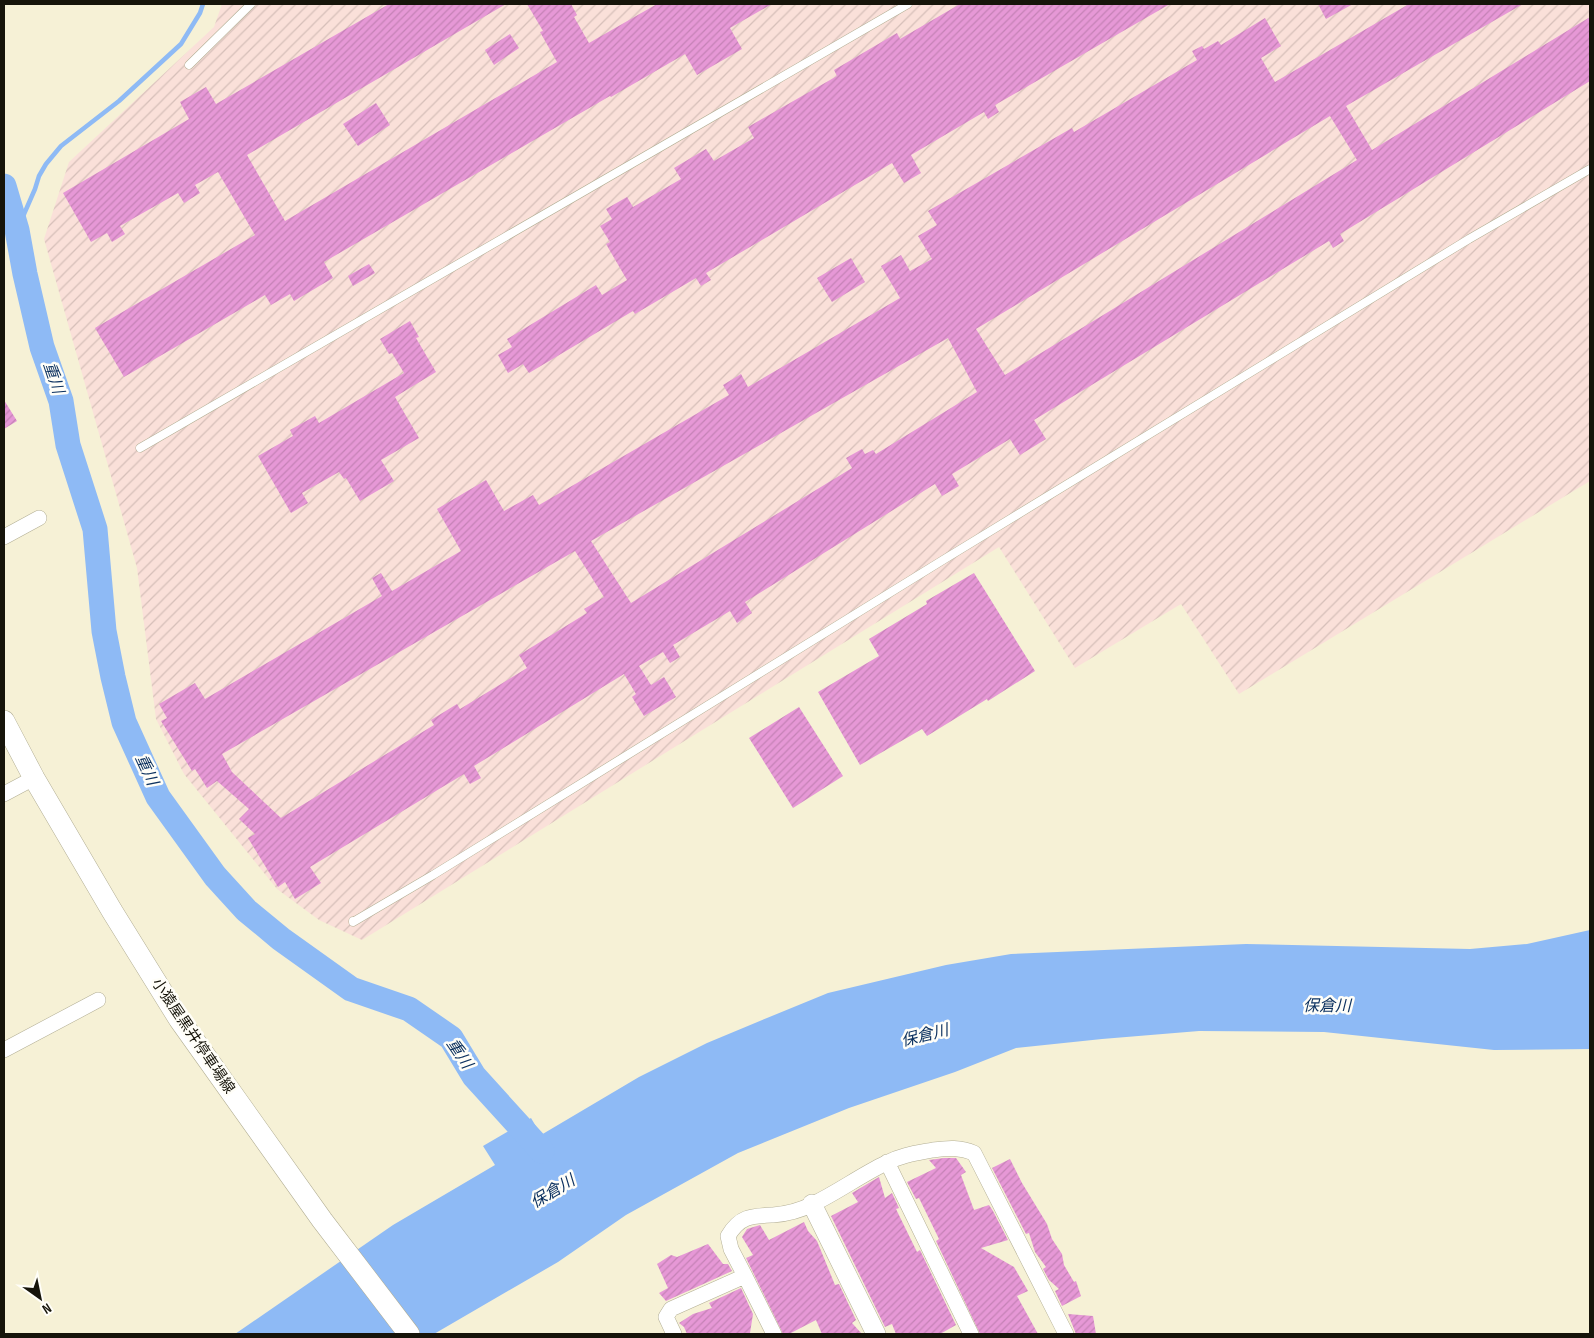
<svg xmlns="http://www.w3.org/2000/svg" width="1594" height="1338" viewBox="0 0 1594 1338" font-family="'Sofia Sans Condensed','Noto Sans JP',sans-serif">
  <defs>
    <pattern id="industrial-furrows" width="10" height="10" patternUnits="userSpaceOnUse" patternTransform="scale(1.25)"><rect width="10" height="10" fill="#fae0d9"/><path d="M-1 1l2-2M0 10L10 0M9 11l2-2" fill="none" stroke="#d6bfb9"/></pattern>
    <pattern id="building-hatch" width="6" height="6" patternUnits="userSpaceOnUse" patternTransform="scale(1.25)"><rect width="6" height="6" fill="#e698d6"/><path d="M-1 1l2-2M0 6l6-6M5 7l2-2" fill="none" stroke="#c582b6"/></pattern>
  </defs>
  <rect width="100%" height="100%" fill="#f6f1d6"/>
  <path fill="url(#industrial-furrows)" d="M222,4H1590V481L1239,694L1181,604L1075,668L999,547L362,940L319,920L277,889L184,774L156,719L137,568L44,239L69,162L214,27Z"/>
  <path fill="#8ebaf5" d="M1590,930V1049L1494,1050L1324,1032L1199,1031L1102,1039L1016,1048L955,1072L849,1108L738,1153L626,1215L558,1262L434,1334H235L393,1225L495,1165L483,1146L531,1118L541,1135L639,1077L707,1043L767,1018L828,993L946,965L1011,954L1246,944L1470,949L1527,944Z"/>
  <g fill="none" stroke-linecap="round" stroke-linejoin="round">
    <path stroke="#8ebaf5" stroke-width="4.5" d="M17,230L35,189L39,176L46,164L61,146L119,101L181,44L200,13L203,4"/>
    <path stroke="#8ebaf5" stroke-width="25" d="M4,186L17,230L25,274L42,347L61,401L68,445L95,529L104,631L113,677L124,722L158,797L215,876L246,910L281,939L351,989L409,1009L451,1038L474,1076L542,1151"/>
  </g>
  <path fill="url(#building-hatch)" fill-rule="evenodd" d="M389,4H506L247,155L285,221L557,62L540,32L543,31L527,4H571L577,15L574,17L589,43L657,4H772L730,28L742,49L697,75L685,54L611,97L610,96L324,262L333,278L294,301L290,294L271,305L265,295L124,377L95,328L255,235L218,172L195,185L200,193L184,203L178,193L120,226L125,234L112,242L107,233L91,242L63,193L189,119L180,102L206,87L216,104Z
    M960,4H1170L995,105L999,112L988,119L984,112L911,155L921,173L904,183L892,163L706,273L711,280L701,286L696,278L635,314L633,311L529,373L523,364L508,373L498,355L512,347L507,339L596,285L602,295L627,280L606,244L610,242L600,226L612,219L606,209L627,197L633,207L681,179L674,168L706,149L714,161L754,138L748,127L837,76L834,70L897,33L900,39Z
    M1318,4H1353L1326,19Z
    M1409,4H1523L1346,106L1372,150L1590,17V81L1340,234L1344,241L1333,248L1329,241L1034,420L1046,439L1020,455L1010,439L952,474L959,486L942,496L935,484L745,602L752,613L737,623L730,611L673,645L680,657L670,663L663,652L639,666L651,685L664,677L676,697L644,716L632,697L636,694L624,674L474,766L481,778L470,784L464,774L310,867L321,883L295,899L285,882L278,887L248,838L255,834L239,819L249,809L217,781L207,788L195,769L192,771L161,721L167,718L159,704L195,683L205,699L382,596L372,578L381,573L392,591L461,551L437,509L486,480L504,511L533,495L539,505L729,395L723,385L741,374L748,387L900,298L881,266L901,255L910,271L932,259L918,236L937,225L928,211L1072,128L1074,132L1197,60L1192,51L1202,46L1204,49L1218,41L1221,45L1265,18L1281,46L1261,58L1275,82ZM1330,116L1357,160L1005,375L976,329ZM948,338L977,392L876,454L873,450L865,454L862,449L846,458L852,468L631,603L591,541ZM575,551L604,597L584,609L587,613L519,655L527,668L460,709L457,704L431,720L434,725L281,818L232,772L222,754Z
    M510,34L519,48L494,65L485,50Z
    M376,103L390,125L358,146L343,124Z
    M851,258L865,282L832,302L817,278Z
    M369,264L375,273L353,286L348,276Z
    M410,321L419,337L416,338L436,372L395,397L419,438L381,460L394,481L360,501L346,478L344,479L339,472L302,493L308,503L291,513L258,456L293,436L290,430L315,416L319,423L404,373L392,353L389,354L380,339Z
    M4,400L17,421L4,429Z
    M974,573L1035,671L988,701L987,699L927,736L922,729L860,765L818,692L879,656L869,639L927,604L926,601Z
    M799,707L843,776L793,808L749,738Z
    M944,1158H956L966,1172L961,1175L974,1210L989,1205L993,1211L1008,1240L981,1248L1014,1267L1028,1291L1017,1296L1038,1334H980L936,1241L939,1239L919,1198L916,1199L907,1182L936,1168L929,1160Z
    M1010,1159L1022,1183L1047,1224L1052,1239L1062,1254L1064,1265L1074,1282L1076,1281L1081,1296L1062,1306L1055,1291L1059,1289L1049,1280L1043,1269L1046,1267L1035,1252L1029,1233L1026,1234L992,1168Z
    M879,1177L885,1198L892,1193L899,1208L896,1209L917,1252L920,1250L956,1325L940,1334H896L892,1324L885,1327L831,1216L858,1202L852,1193Z
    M804,1222L808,1231L817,1241L835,1285L839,1284L856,1320L852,1323L862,1334H822L816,1320L789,1334H783L746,1258L753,1255L742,1237L747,1229L760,1225L769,1240Z
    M708,1244L723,1264H728L732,1271L666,1301L659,1293L668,1288L657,1264L671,1255L677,1257Z
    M741,1288L753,1314L750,1333L746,1334H687L684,1327L679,1323L693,1314L712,1308L709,1303Z
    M1068,1314L1093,1316L1096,1334H1076Z"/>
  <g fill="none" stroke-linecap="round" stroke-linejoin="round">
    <defs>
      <path id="service" d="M189,65L251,4
        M140,448L908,4
        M353,921V922L433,875L943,560L1469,239L1590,169"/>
      <path id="minor" d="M4,537L39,518
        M4,794L34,778
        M4,1050L98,1000
        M887,1162L971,1334
        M745,1276L774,1334
        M674,1334L666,1317L671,1309L745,1276L731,1249L728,1236C740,1216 751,1216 773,1215C786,1214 801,1210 813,1204C838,1192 861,1175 886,1163C901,1155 917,1153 933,1150C948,1148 960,1147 974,1153L1066,1334"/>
      <path id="tertiary" d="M812,1204L876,1334"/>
      <path id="secondary" d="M4,721L34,778L112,911L179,1019L322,1220L409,1334"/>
    </defs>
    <use href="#service" stroke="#b2ae94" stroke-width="9"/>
    <use href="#minor" stroke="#b2ae94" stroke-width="16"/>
    <use href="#tertiary" stroke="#b2ae94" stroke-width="20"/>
    <use href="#secondary" stroke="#b2ae94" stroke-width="22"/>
    <use href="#service" stroke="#fff" stroke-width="8"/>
    <use href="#minor" stroke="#fff" stroke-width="15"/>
    <use href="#tertiary" stroke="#fff" stroke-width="19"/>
    <use href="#secondary" stroke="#fff" stroke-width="21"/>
  </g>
  <g text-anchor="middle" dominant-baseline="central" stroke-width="5" stroke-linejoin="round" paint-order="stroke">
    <g font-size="15" fill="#16140a" stroke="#fffef8">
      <text transform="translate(193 1036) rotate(56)">小猿屋黒井停車場線</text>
    </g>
    <g font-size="16" font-style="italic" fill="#0d3260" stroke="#fffef8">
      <text transform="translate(53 378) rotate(71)">重川</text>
      <text transform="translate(146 770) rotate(65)">重川</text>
      <text x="1327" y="1006">保倉川</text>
      <text transform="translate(925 1036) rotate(-14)">保倉川</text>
      <text transform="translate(459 1054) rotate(56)">重川</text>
      <text transform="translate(553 1192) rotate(-31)">保倉川</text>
    </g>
  </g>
  <rect width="1594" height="1338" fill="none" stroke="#16140a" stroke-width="10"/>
  <g transform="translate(40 1298) rotate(147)" stroke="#fffef8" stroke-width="4" paint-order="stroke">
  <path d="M0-4L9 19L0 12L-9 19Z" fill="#16140a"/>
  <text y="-8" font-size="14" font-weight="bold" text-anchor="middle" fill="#16140a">N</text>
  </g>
</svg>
